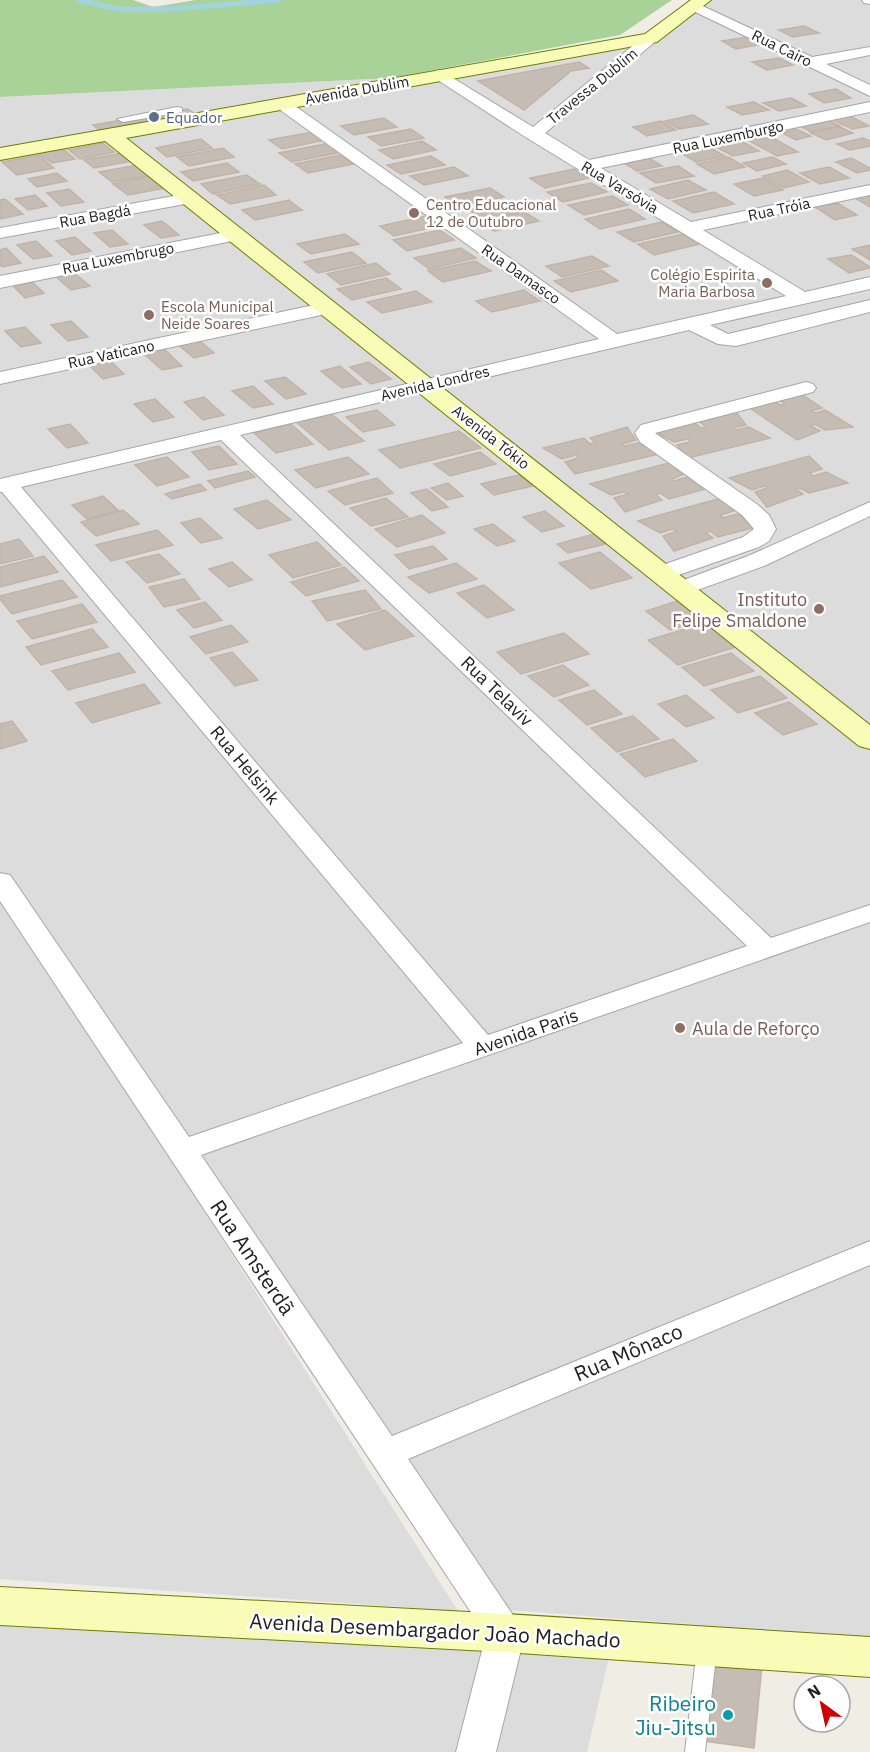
<svg xmlns="http://www.w3.org/2000/svg" width="870" height="1752" viewBox="0 0 870 1752" font-family="'IBM Plex Sans',sans-serif">
  <rect width="100%" height="100%" fill="#f0ede5"/>
  <path fill="#dddcdc" d="M710,0H870V1638L483,1608L180,1173L458,1611L0,1579V158L656,40Z
    M391,78L0,148V97Z
    M0,1601L609,1657L587,1752H0Z"/>
  <path fill="#a8d298" d="M0,0H133L153,7L196,0H672L620,35L391,78L0,97Z"/>
  <g fill="none" stroke-linecap="round" stroke-linejoin="round">
    <path stroke="#a3d2e0" stroke-width="5" d="M79,0L118,9H170L279,0"/>
  </g>
  <path fill="#c5bcb4" stroke="#c3b3a6" stroke-width="1.5" d="M804,26L819,33L793,37L779,30Z
    M748,37L762,44L736,49L722,41Z
    M779,58L793,65L767,70L752,62Z
    M579,62L589,68L571,71L524,110L478,81Z
    M836,89L851,98L824,103L809,94Z
    M791,98L806,106L779,111L763,103Z
    M754,102L769,110L742,115L727,107Z
    M187,109L194,113L99,130L93,125Z
    M693,115L708,124L679,129L665,121Z
    M848,115L869,126L852,129L831,119Z
    M384,118L397,127L354,135L341,126Z
    M826,119L840,126L811,132L798,125Z
    M661,121L676,130L647,136L633,127Z
    M838,126L853,133L826,140L811,133Z
    M411,129L424,138L381,146L368,137Z
    M796,129L811,136L796,140L782,133Z
    M313,132L326,140L282,149L269,140Z
    M769,136L798,152L777,156L748,140Z
    M863,138L870,141V146L850,150L837,144Z
    M201,139L212,148L167,157L156,148Z
    M422,141L436,150L393,159L379,150Z
    M741,141L759,151L733,156L716,147Z
    M103,143L114,152L80,159L69,150Z
    M324,144L337,153L292,162L279,153Z
    M708,147L725,156L696,162L679,152Z
    M62,148L75,159L52,163L39,153Z
    M223,148L234,157L189,166L177,157Z
    M122,153L132,161L94,168L84,160Z
    M39,155L54,168L17,175L2,162Z
    M340,155L353,164L308,173L295,164Z
    M644,155L662,166L637,171L619,160Z
    M431,156L445,165L401,174L387,165Z
    M728,157L745,167L714,174L697,164Z
    M772,157L786,164L757,171L743,163Z
    M851,158L870,168V170L857,173L836,162Z
    M227,163L239,172L193,181L181,172Z
    M138,165L151,175L112,182L99,172Z
    M678,166L694,176L656,183L640,173Z
    M454,167L468,176L424,185L410,176Z
    M829,167L849,178L820,184L800,173Z
    M574,169L589,178L545,188L530,178Z
    M787,170L809,182L784,188L763,176Z
    M57,173L67,181L37,187L28,179Z
    M156,175L171,187L128,195L113,184Z
    M247,175L260,184L213,194L201,184Z
    M763,178L783,190L754,196L734,184Z
    M688,180L706,190L668,199L650,189Z
    M591,183L607,192L563,202L547,192Z
    M264,185L276,195L230,204L217,195Z
    M490,188L504,197L459,207L445,197Z
    M69,189L84,202L61,206L47,193Z
    M714,192L734,204L693,213L673,201Z
    M870,194V207L853,197Z
    M35,195L47,206L28,210L15,199Z
    M612,196L628,205L584,215L568,205Z
    M5,199L23,214L0,219V200Z
    M289,200L302,210L255,220L242,210Z
    M514,201L529,210L484,220L469,210Z
    M837,203L857,215L835,220L815,207Z
    M629,209L645,219L600,229L585,219Z
    M524,212L539,221L494,231L479,221Z
    M426,216L440,226L394,236L380,226Z
    M162,221L179,235L161,238L144,225Z
    M662,222L678,232L634,242L617,232Z
    M112,230L128,244L110,247L94,233Z
    M440,230L454,240L407,251L393,240Z
    M345,234L359,244L311,254L297,244Z
    M683,234L700,244L654,255L638,244Z
    M75,237L91,251L72,255L56,241Z
    M36,241L52,256L33,259L17,245Z
    M870,245V260L852,249Z
    M6,248L21,263L2,267L0,265V250Z
    M461,248L476,258L429,269L414,258Z
    M352,252L366,263L318,273L304,262Z
    M851,255L870,267V268L849,273L828,259Z
    M592,256L609,266L562,277L546,266Z
    M475,261L491,271L443,282L428,271Z
    M376,263L390,274L341,285L327,274Z
    M601,270L618,281L571,292L554,281Z
    M73,272L90,286L71,290L54,275Z
    M28,278L44,293L25,298L9,282Z
    M386,278L401,289L352,300L337,289Z
    M524,290L540,301L492,312L476,301Z
    M416,291L432,302L382,313L367,302Z
    M71,321L88,337L68,341L51,325Z
    M25,327L41,343L21,347L5,331Z
    M195,337L214,353L194,358L175,342Z
    M164,349L182,366L162,370L144,354Z
    M106,357L124,374L103,379L86,362Z
    M369,362L391,379L371,384L350,367Z
    M340,366L361,384L342,388L321,371Z
    M285,377L306,394L286,399L265,381Z
    M253,386L273,404L253,408L232,391Z
    M797,391L822,408L811,411L815,413L825,410L853,427L825,430L815,424L811,426L820,431L797,440L744,404L770,399L780,405L785,404L776,398Z
    M204,397L224,415L203,420L184,402Z
    M155,399L174,417L153,422L134,404Z
    M377,410L395,425L363,432L346,417Z
    M736,412L746,425L733,428L736,430L749,427L770,438L688,458L677,445L690,442L688,439L674,442L655,432L694,422L701,428L706,427L700,422Z
    M330,413L364,441L329,450L295,421Z
    M70,424L88,443L67,448L48,429Z
    M291,424L313,444L276,453L254,433Z
    M627,427L636,440L622,444L625,446L638,443L659,454L575,474L565,462L578,458L576,455L562,459L543,448L584,438L590,444L595,442L590,438Z
    M459,431L481,448L400,468L379,450Z
    M219,446L237,464L209,470L192,452Z
    M480,452L496,464L450,476L434,464Z
    M809,456L822,469L810,473L813,476L826,472L848,483L809,493L800,488L796,489L803,494L767,507L755,492L767,488L764,486L752,490L729,478Z
    M167,457L189,477L157,486L135,465Z
    M348,457L369,474L316,488L295,470Z
    M672,462L684,474L672,479L674,481L687,477L709,488L669,499L660,493L656,495L662,500L625,512L614,498L628,494L624,492L611,495L590,484Z
    M248,471L255,477L215,488L208,481Z
    M519,475L532,486L494,495L481,484Z
    M377,478L393,493L345,505L328,491Z
    M448,483L463,496L447,500L431,488Z
    M200,484L206,490L172,499L165,494Z
    M427,489L448,507L432,511L411,493Z
    M103,496L118,510L87,519L72,505Z
    M386,498L408,517L371,526L350,508Z
    M721,498L734,511L721,515L723,518L737,514L760,526L718,537L710,531L706,533L713,538L674,551L663,536L677,531L673,529L660,533L638,521Z
    M267,500L291,520L258,529L234,509Z
    M123,510L139,524L96,536L81,522Z
    M545,511L564,526L542,532L523,517Z
    M422,515L445,533L397,547L375,529Z
    M200,518L222,538L201,543L181,523Z
    M493,524L515,541L497,546L474,529Z
    M157,530L173,545L111,561L96,545Z
    M594,534L605,544L568,553L557,544Z
    M19,539L33,556L0,564V544Z
    M317,542L341,565L293,578L269,555Z
    M433,546L447,559L409,569L395,555Z
    M600,552L632,578L591,589L559,563Z
    M159,554L180,574L147,583L126,562Z
    M44,556L58,572L0,587V567Z
    M232,562L252,580L229,587L209,569Z
    M456,563L477,579L429,593L408,577Z
    M344,567L359,581L306,596L291,582Z
    M184,579L200,599L164,607L149,587Z
    M62,580L77,597L12,614L0,599V596Z
    M484,585L514,610L487,618L457,593Z
    M365,590L381,609L327,621L312,601Z
    M677,601L702,620L670,630L646,611Z
    M205,602L222,620L194,628L177,610Z
    M82,604L97,622L32,639L17,621Z
    M385,610L414,636L365,650L337,624Z
    M705,623L736,647L678,665L648,640Z
    M231,625L248,642L206,654L190,637Z
    M92,629L108,647L41,665L26,647Z
    M564,633L589,654L521,674L497,652Z
    M232,652L258,680L235,686L210,658Z
    M119,653L135,672L68,690L52,671Z
    M731,653L754,671L704,686L682,667Z
    M563,665L589,685L554,697L528,676Z
    M760,676L787,698L738,713L711,690Z
    M144,684L160,703L92,723L76,703Z
    M594,690L622,714L587,725L559,700Z
    M686,695L714,718L686,727L658,704Z
    M789,702L817,724L783,735L755,713Z
    M633,716L659,739L617,752L591,728Z
    M12,721L27,741L0,749V724Z
    M673,739L697,761L645,777L620,754Z
    M707,1646L763,1655L754,1748L697,1740Z"/>
  <g fill="none" stroke-linecap="round" stroke-linejoin="round">
    <defs>
      <path id="lane" d="M177,107L182,108V112L123,122L117,119Z
        M707,1640L714,1642L717,1648L705,1752H685L697,1648L700,1642Z"/>
      <path id="street" d="M862,0H870V4L864,3Z
        M694,2L812,57L870,47V55L826,64L870,85V96L689,9L687,6Z
        M651,34L656,35L658,38L656,41L545,133L589,160L870,102V112L601,168L691,222L870,185V195L703,230L805,292L870,277V289L710,325L728,334L870,300V312L736,346L718,344L689,330L240,435L771,938L870,905V922L201,1155L392,1436L870,1241V1265L408,1459L525,1633L496,1752H456L486,1635L0,901V873L10,875L189,1137L463,1043L2,492H0V479L599,339L276,107L274,104L282,99L288,101L617,334L786,296L527,138L430,75L438,70L443,72L533,127L646,35ZM221,440L747,946L488,1035L21,487Z
        M190,193L196,194L199,198L196,202L0,238V228Z
        M236,230L242,231L245,235L242,239L0,288V276Z
        M328,302L335,304L337,308L335,312L0,384V372Z
        M806,382L813,384L816,388L813,392L655,433L758,505L769,515L776,529L769,541L759,547L670,578L662,580L654,578L651,573L654,568L743,537L754,529L742,515L640,442L635,433L641,425Z
        M870,502V516L764,566L681,596L673,594L670,589L673,584L748,556Z"/>
      <path id="secondary" d="M691,0H711L657,42L651,43L126,138L870,725V749L859,746L105,141L0,160V148L645,34Z
        M0,1587L506,1614L870,1637V1677L506,1652L0,1625Z"/>
    </defs>
    <use href="#lane" stroke="#a6a6a6" stroke-width="2"/>
    <use href="#street" stroke="#a6a6a6" stroke-width="2"/>
    <use href="#secondary" stroke="#6e7c00" stroke-width="2"/>
    <use href="#lane" fill="#fff" fill-rule="evenodd"/>
    <use href="#street" fill="#fff" fill-rule="evenodd"/>
    <use href="#secondary" fill="#f9fcb7" fill-rule="evenodd"/>
  </g>
  <circle fill="#5c6f8a" stroke="#fff" stroke-width="2" cx="154" cy="117" r="6"/>
  <g fill="#8d6e63" stroke="#fff" stroke-width="2">
    <circle cx="414" cy="213" r="6"/>
    <circle cx="767" cy="283" r="6"/>
    <circle cx="149" cy="315" r="6"/>
    <circle cx="819" cy="609" r="6"/>
    <circle cx="680" cy="1028" r="6"/>
  </g>
  <circle fill="#0f9aa8" stroke="#fff" stroke-width="2" cx="728" cy="1715" r="6"/>
  <g text-anchor="middle" dominant-baseline="central" stroke-width="5" stroke-linejoin="round" paint-order="stroke">
    <g font-size="15" fill="#1f1f1f" stroke="#fff">
      <text transform="translate(782 48) rotate(26)">Rua Cairo</text>
      <text transform="translate(592 86) rotate(-39)">Travessa Dublim</text>
      <text transform="translate(357 90) rotate(-10)">Avenida Dublim</text>
      <text transform="translate(728 137) rotate(-12)">Rua Luxemburgo</text>
      <text transform="translate(620 187) rotate(31)">Rua Varsóvia</text>
      <text transform="translate(779 209) rotate(-12)">Rua Tróia</text>
      <text transform="translate(95 216) rotate(-10)">Rua Bagdá</text>
      <text transform="translate(118 258) rotate(-11)">Rua Luxembrugo</text>
      <text transform="translate(521 274) rotate(35)">Rua Damasco</text>
      <text transform="translate(111 354) rotate(-12)">Rua Vaticano</text>
      <text transform="translate(435 383) rotate(-13)">Avenida Londres</text>
      <text transform="translate(491 437) rotate(38)">Avenida Tókio</text>
    </g>
    <g font-size="15" fill="#4e5e75" stroke="#fff" text-anchor="start">
      <text x="166" y="117">Equador</text>
    </g>
    <g font-size="15" fill="#785e54" stroke="#fff" text-anchor="start">
      <text x="426" y="204">Centro Educacional<tspan x="426" dy="17">12 de Outubro</tspan></text>
      <text x="755" y="274" text-anchor="end">Colégio Espirita<tspan x="755" dy="17">Maria Barbosa</tspan></text>
      <text x="161" y="306">Escola Municipal<tspan x="161" dy="17">Neide Soares</tspan></text>
    </g>
    <g font-size="18" fill="#785e54" stroke="#fff" text-anchor="end">
      <text x="807" y="599">Instituto<tspan x="807" dy="21">Felipe Smaldone</tspan></text>
      <text x="692" y="1028" text-anchor="start">Aula de Reforço</text>
    </g>
    <g font-size="18" fill="#1f1f1f" stroke="#fff">
      <text transform="translate(497 691) rotate(44)">Rua Telaviv</text>
      <text transform="translate(245 765) rotate(50)">Rua Helsink</text>
      <text transform="translate(526 1032) rotate(-19)">Avenida Paris</text>
    </g>
    <g font-size="21" fill="#1f1f1f" stroke="#fff">
      <text transform="translate(253 1257) rotate(56)">Rua Amsterdã</text>
      <text transform="translate(628 1352) rotate(-23)">Rua Mônaco</text>
      <text transform="translate(435 1630) rotate(3)">Avenida Desembargador João Machado</text>
    </g>
    <g font-size="21" fill="#0d838f" stroke="#fff" text-anchor="end">
      <text x="716" y="1703">Ribeiro<tspan x="716" dy="24">Jiu-Jitsu</tspan></text>
    </g>
  </g>
  <g transform="translate(822 1704) rotate(327)"><circle r="28" fill="#ffffff" stroke="#a5a5a5" stroke-width="1.5"/>
  <path d="M0-4.5L10 22L0 15L-10 22Z" fill="#ce0100"/>
  <text y="-9" font-size="16" font-weight="bold" text-anchor="middle" fill="#1f1f1f">N</text>
  </g>
</svg>
